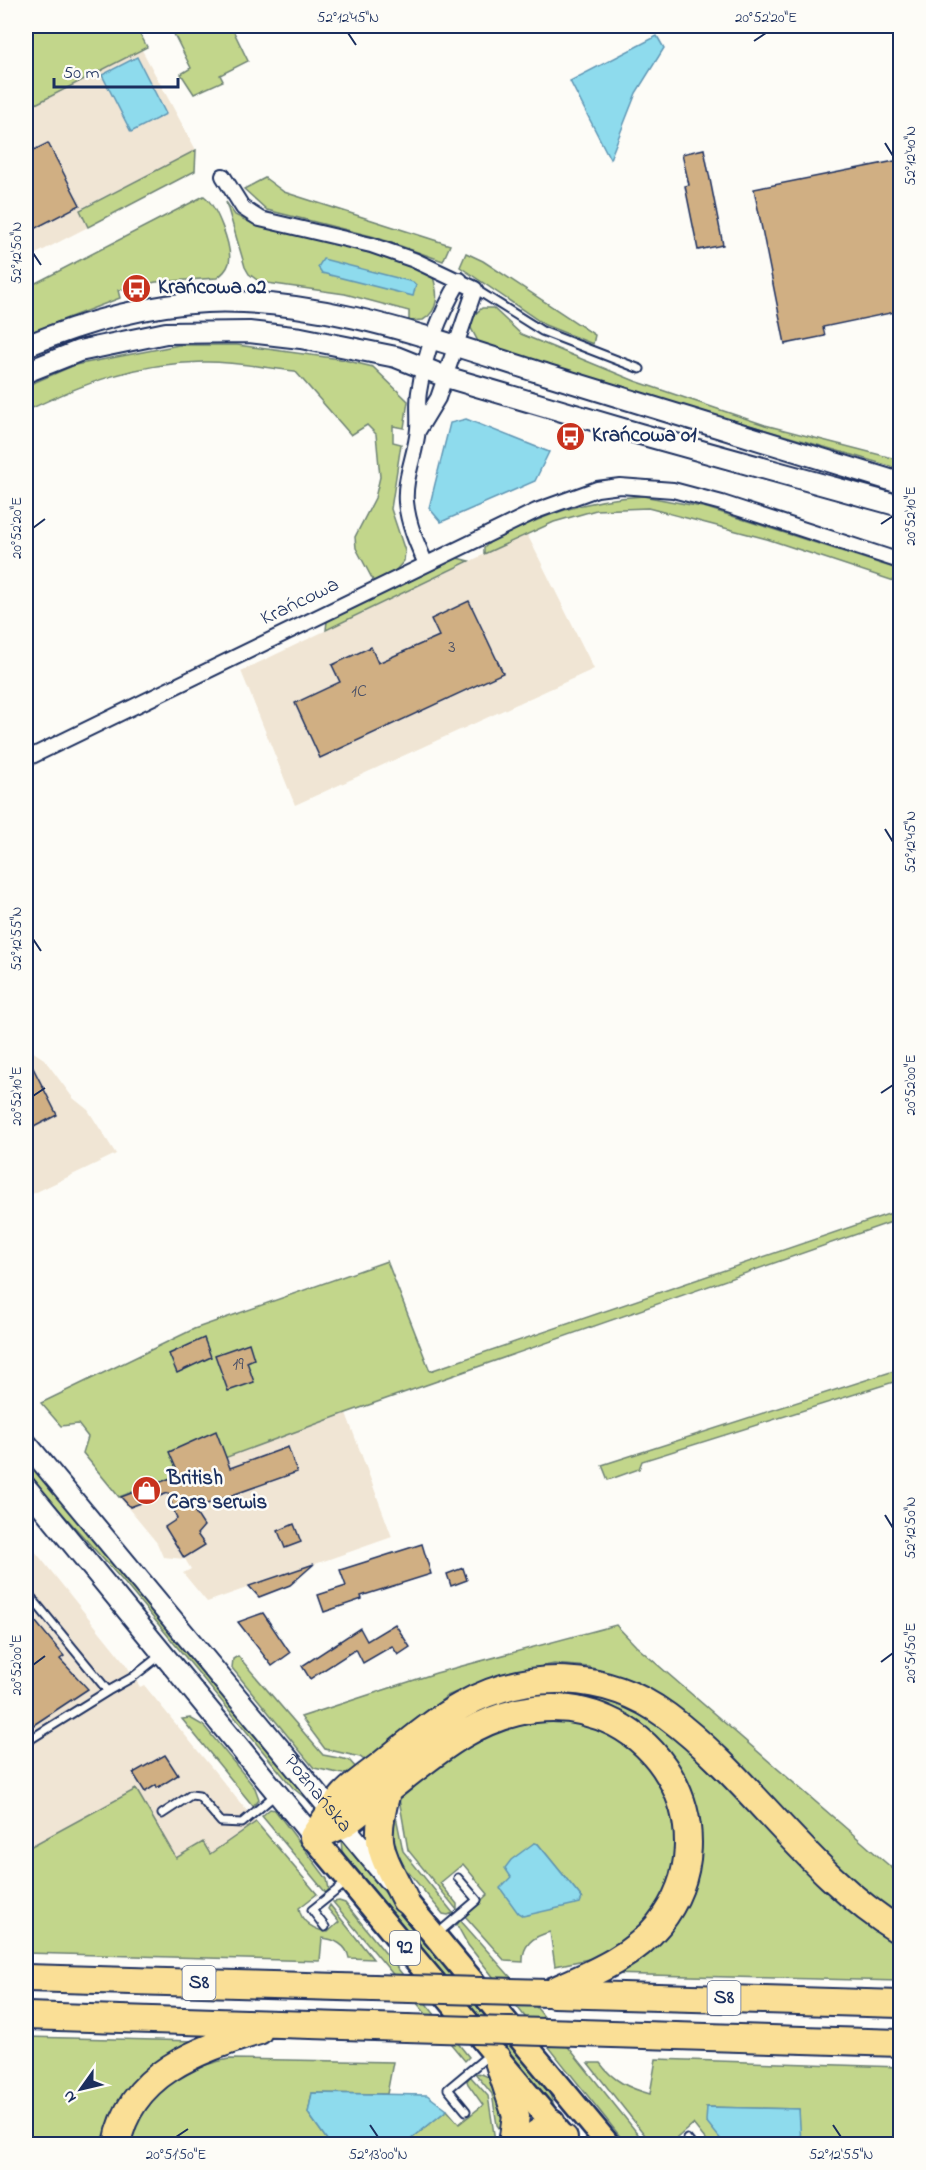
<svg xmlns="http://www.w3.org/2000/svg" width="926" height="2170" viewBox="0 0 926 2170" font-family="'Indie Flower',sans-serif">
  <rect width="100%" height="100%" fill="#fdfcf7"/>
  <filter id="ink" filterUnits="userSpaceOnUse"><feTurbulence type="fractalNoise" baseFrequency=".0167" numOctaves="2"/><feDisplacementMap in="SourceGraphic" scale="12" xChannelSelector="R" yChannelSelector="G"/><feConvolveMatrix kernelMatrix="1 2 1 2 8 2 1 2 1" color-interpolation-filters="sRGB"/></filter>
  <g filter="url(#ink)">
    <path fill="#f0e5d4" d="M142,50L196,150L80,209L88,227L26,259V109Z
      M527,534L594,669L295,805L241,671Z
      M26,1047L44,1059L73,1098L88,1110L116,1154L26,1197Z
      M346,1413L392,1537L207,1602L183,1573L191,1569L185,1559L163,1557L157,1543L119,1497Z
      M26,1540L125,1663L140,1687L144,1685L256,1822L227,1845L210,1855L203,1842L175,1858L136,1789L26,1849Z"/>
    <path fill="#c2d68b" stroke="#6e8274" stroke-width="1.5" fill-rule="evenodd" d="M26,26H136L147,47L26,109Z
      M170,26H231L248,61L220,75L223,81L194,94L181,74L191,68Z
      M196,150L195,171L88,227L80,210Z
      M265,178L284,192L450,245L443,261L375,237L267,210L244,189Z
      M204,196C216,205 233,247 229,263C227,270 222,274 217,278L156,282L118,290L120,298L26,334V288Z
      M226,202L235,215L253,224L378,255L404,263L433,277C438,293 440,310 423,320L409,321V311L345,294L260,282L249,274L245,267Z
      M466,253L483,261L595,335L593,344L545,325L460,267Z
      M482,308H493L521,334L635,381L765,425L900,460V469L481,347L471,328L473,316Z
      M179,345H237L340,359L373,367L408,401L404,428L393,426V442L401,444L391,509L405,551L404,561L395,571L374,582L356,548L355,537L375,498L380,477L376,434L367,425L351,435L295,371C265,368 233,361 203,362C136,363 84,383 26,411V386L75,365Z
      M643,496L707,508L900,570V583L767,539L648,508L596,510L554,522L484,554V548L490,542C542,516 584,499 643,496Z
      M457,558L469,561L326,630L327,621Z
      M900,1210V1219L346,1413L119,1497L83,1453L88,1437L78,1424L61,1426L41,1403L194,1329L387,1261L430,1371Z
      M900,1369V1380L642,1461L639,1469L608,1480L602,1465Z
      M26,1456L306,1795L304,1797L293,1788L122,1580L26,1473Z
      M616,1625L636,1646L900,1875V1919L816,1847L687,1716L636,1682L589,1667L554,1664L495,1676L447,1696L367,1762L360,1757L325,1749L301,1717L436,1673Z
      M238,1656L323,1755L349,1760L357,1769L343,1774L314,1768L232,1668L233,1659Z
      M580,1693L640,1711L684,1746L787,1850L900,1943V1981L609,1974C626,1964 649,1954 663,1940C710,1890 712,1814 673,1759C668,1752 659,1746 652,1740C626,1717 612,1709 580,1693Z
      M560,1717L616,1736L647,1763L671,1796L679,1836L676,1867L653,1918L608,1955L555,1966L550,1932C534,1936 522,1944 523,1962L505,1961L465,1916L488,1894L463,1864L440,1883L457,1904V1910L408,1850L398,1793L470,1741L515,1721ZM534,1843L538,1844L582,1898L501,1889L508,1882Z
      M190,1718L204,1726L255,1788L259,1799L253,1806L182,1719Z
      M136,1789L176,1858L203,1842L210,1854L256,1822L317,1894L299,1908C301,1923 315,1930 328,1932L339,1922L328,1909L330,1905L373,1959L349,1958C347,1945 334,1939 322,1938L320,1961L26,1953V1849Z
      M389,1806L396,1816L403,1851L453,1913L448,1915L443,1914L395,1856Z
      M270,1809L275,1810L327,1879L329,1889L326,1893L262,1816Z
      M341,1840L547,2086L555,2108L351,1866L342,1851Z
      M339,1901L345,1903L469,2057L465,2061L333,1902Z
      M460,1920L529,1998L646,2144H626L468,1945L457,1925Z
      M26,2037L197,2041L116,2113L104,2144H26Z
      M229,2059L393,2062L387,2094L312,2093L308,2113L330,2144H128C146,2091 175,2070 229,2059Z
      M656,2059L900,2067V2144H800L799,2109L707,2107L758,2144H709L693,2124L670,2144H652L588,2063H600C613,2081 629,2088 650,2094Z
      M475,2073C506,2075 504,2116 506,2138L497,2125L492,2094Z
      M470,2076L488,2096L495,2140L498,2144H405L447,2110L459,2124L483,2105L468,2084L467,2081Z"/>
    <path fill="#8edbed" stroke="#6096b4" stroke-width="1.5" d="M657,36L664,48L636,93L610,159L570,81Z
      M137,57L166,114L131,132L102,75Z
      M323,259L413,282L416,285L413,296L322,273L318,267Z
      M466,419L549,452L535,481L441,522L429,508L450,423Z
      M534,1843L538,1844L582,1898L580,1903L523,1916L518,1913L500,1888L511,1877L505,1868L511,1860Z
      M312,2093L427,2095L447,2110L405,2144H330L308,2113Z
      M707,2107L799,2109L801,2143L758,2144L757,2142L722,2141L706,2121Z"/>
    <path fill="#d0af83" stroke="#1b2f5e" stroke-width="1.5" d="M48,143L80,205L26,233V154Z
      M704,149L723,245L698,250L685,186L689,185L682,154Z
      M900,160V311L823,327L825,336L785,344L754,189Z
      M469,601L503,673L320,758L295,703L340,682L332,665L371,647L378,663L439,636L431,619Z
      M26,1054L57,1115L32,1128L26,1115Z
      M204,1338L211,1357L177,1373L169,1354Z
      M249,1343L254,1359L247,1362L254,1382L228,1391L215,1355Z
      M216,1431L230,1468L288,1447L297,1472L193,1509L204,1526L197,1534L205,1545L184,1558L165,1527L177,1519L168,1493L130,1507L121,1497L179,1475L169,1452Z
      M294,1524L301,1542L285,1548L278,1531Z
      M422,1544L431,1574L361,1596L362,1599L324,1612L318,1595L346,1586L340,1570Z
      M314,1564L290,1585L259,1597L249,1586Z
      M463,1568L467,1580L451,1586L447,1574Z
      M26,1610L64,1656L60,1659L88,1689L26,1730Z
      M263,1613L290,1653L272,1666L238,1622Z
      M395,1624L410,1647L398,1655L392,1646L363,1663L356,1649L310,1679L302,1666L360,1628L367,1641Z
      M165,1755L178,1775L157,1788L156,1785L145,1792L133,1773Z"/>
    <g fill="none" stroke-linecap="round" stroke-linejoin="round">
      <defs>
        <path id="lane" d="M475,289L542,331L640,369
          M26,1591L108,1691L133,1677L162,1654
          M26,1742L108,1691
          M162,1814L191,1795L199,1796L221,1822L242,1823L275,1795
          M325,1927L312,1910L347,1882
          M437,1934L477,1900L458,1878
          M466,2111L448,2089L490,2054
          M687,2139L691,2144"/>
        <path id="street" d="M223,176L243,208L260,219L371,245L414,260L475,289L438,398L418,431
          M426,564C417,544 408,524 406,502C404,477 416,454 418,429C419,417 417,405 419,392C425,352 440,314 460,280
          M26,759L536,511L597,489L620,486L673,490L722,503L900,561"/>
        <g id="secondary">
          <path d="M26,346C82,323 144,305 206,302C323,297 438,341 548,375C665,411 783,447 900,483"/>
          <path d="M26,372L79,351L166,333L249,332L301,338L396,357L446,377L640,434L900,506"/>
          <path id="s1" d="M26,1443L388,1879"/>
          <path d="M26,1487L313,1837"/>
        </g>
        <path id="primary" d="M313,1837L563,2136
          M405,1900L608,2144"/>
        <path id="highway" d="M387,1792C372,1846 381,1851 405,1900
          M313,1837C323,1822 333,1807 345,1794C356,1783 369,1774 381,1765C407,1744 432,1722 461,1706C526,1669 606,1671 667,1716C752,1779 809,1876 900,1931
          M313,1837C322,1833 333,1830 342,1825C353,1819 362,1810 371,1803C422,1765 468,1717 535,1709C653,1695 734,1829 659,1924C631,1959 588,1975 548,1993
          M26,1978L373,1988
          M553,1994L900,2004
          M26,2016L406,2028
          M580,2033L900,2043
          M497,2058L516,2116L512,2144
          M117,2144C130,2073 198,2050 259,2031
          M522,2144L552,2123
          M558,2144L564,2138"/>
      </defs>
      <use href="#lane" stroke="#1b2f5e" stroke-width="11"/>
      <use href="#street" stroke="#1b2f5e" stroke-width="18"/>
      <use href="#secondary" stroke="#1b2f5e" stroke-width="24"/>
      <use href="#primary" stroke="#1b2f5e" stroke-width="27"/>
      <use href="#highway" stroke="#1b2f5e" stroke-width="30"/>
      <use href="#lane" stroke="#fdfcf7" stroke-width="7"/>
      <use href="#street" stroke="#fdfcf7" stroke-width="14"/>
      <use href="#secondary" stroke="#fdfcf7" stroke-width="20"/>
      <use href="#primary" stroke="#fadf96" stroke-width="22"/>
      <use href="#highway" stroke="#fadf96" stroke-width="26"/>
      <defs>
        <path id="highway-bridge" d="M373,1988L548,1993
          M406,2028L580,2033"/>
      </defs>
      <use href="#highway-bridge" stroke="#1b2f5e" stroke-width="30" stroke-linecap="butt"/>
      <use href="#highway-bridge" stroke="#fadf96" stroke-width="26"/>
    </g>
  </g>
  <path fill="none" stroke="#1b2f5e" stroke-width="2" d="M348,33L356,45M754,41L766,33M885,143L893,156M33,253L41,265M881,524L893,516M33,528L45,519M885,829L893,842M33,939L41,951M881,1093L893,1085M33,1096L45,1088M885,1515L893,1528M881,1662L893,1653M33,1665L45,1656M370,2125L378,2137M833,2125L841,2137M176,2137L188,2129"/>
  <defs>
    <symbol id="bus-disc" viewBox="-11 -11 22 22"><circle r="9.5" fill="#c8321e" stroke="#fdfcf7"/><path d="M-5-6H5V4H4V6H2V4H-2V6H-4V4H-5ZM-3.5-4V0h7V-4ZM-3.5 1.2v1.5H-2V1.2ZM2 1.2v1.5H3.5V1.2Z" fill="#fff"/></symbol>
    <symbol id="shop-disc" viewBox="-11 -11 22 22"><circle r="9.5" fill="#c8321e" stroke="#fdfcf7"/><path d="M-5-2.5h2.3a2.7 3.5 0 0 1 5.4 0H5L5.5 6h-11ZM-1.5-2.5h3a1.5 2.3 0 0 0-3 0Z" fill="#fff"/></symbol>
  </defs>
  <g fill-rule="evenodd">
    <use href="#bus-disc" x="120" y="272" width="33" height="33"/>
    <use href="#bus-disc" x="554" y="420" width="33" height="33"/>
    <use href="#shop-disc" x="130" y="1474" width="33" height="33"/>
  </g>
  <g text-anchor="middle" dominant-baseline="central" stroke-width="5" stroke-linejoin="round" paint-order="stroke">
    <g font-size="18" fill="#484f67">
      <text x="452" y="648">3</text>
      <text x="359" y="692">1C</text>
      <text x="238" y="1365">19</text>
    </g>
    <g fill="#fdfcf7" stroke="#5f6c8c" stroke-width="1.5">
      <rect x="390" y="1931" width="30" height="34" rx="4.5"/>
      <rect x="182.5" y="1966" width="33" height="34" rx="4.5"/>
      <rect x="707.5" y="1981" width="33" height="34" rx="4.5"/>
    </g>
    <g font-size="20" font-weight="bold" fill="#1b2f5e">
      <text x="405" y="1948">92</text>
      <text x="199" y="1983">S8</text>
      <text x="724" y="1998">S8</text>
    </g>
    <g font-size="21" font-weight="bold" fill="#1b2f5e" stroke="#fdfcf7" text-anchor="start">
      <text x="158" y="288">Krańcowa 02</text>
      <text x="592" y="436">Krańcowa 01</text>
      <text x="167" y="1479">British<tspan x="167" dy="24">Cars serwis</tspan></text>
    </g>
    <g font-size="21" fill="#1b2f5e" stroke="#fdfcf7">
      <text transform="translate(300 602) rotate(-26)">Krańcowa</text>
      <text stroke="none"><textPath href="#s1" startOffset="456">Poznańska</textPath></text>
    </g>
  </g>
  <rect width="926" height="2170" fill="none" stroke="#fdfcf7" stroke-width="66"/>
  <g transform="translate(81 2089) rotate(236)" stroke="#fdfcf7" stroke-width="4.5" paint-order="stroke">
  <path d="M0-4.5L10 22L0 15L-10 22Z" fill="#1b2f5e"/>
  <text y="-9" font-size="16" font-weight="bold" text-anchor="middle" fill="#1b2f5e">N</text>
  </g>
  <path d="M54 78v9h124v-9" fill="none" stroke="#1b2f5e" stroke-width="3"/>
  <text x="63" y="78" font-size="18" fill="#1b2f5e" stroke="#fdfcf7" stroke-width="4.5" paint-order="stroke">50 m</text>
  <rect x="33" y="33" width="860" height="2104" fill="none" stroke="#1b2f5e" stroke-width="2"/>
  <g font-size="15" text-anchor="middle" fill="#1b2f5e">
    <text x="348" y="22">52°12'45"N</text>
    <text x="766" y="22">20°52'20"E</text>
    <text transform="translate(910 156) rotate(-90)" y="5">52°12'40"N</text>
    <text transform="translate(16 253) rotate(-90)" y="5">52°12'50"N</text>
    <text transform="translate(910 516) rotate(-90)" y="5">20°52'10"E</text>
    <text transform="translate(16 528) rotate(-90)" y="5">20°52'20"E</text>
    <text transform="translate(910 842) rotate(-90)" y="5">52°12'45"N</text>
    <text transform="translate(16 939) rotate(-90)" y="5">52°12'55"N</text>
    <text transform="translate(910 1085) rotate(-90)" y="5">20°52'00"E</text>
    <text transform="translate(16 1096) rotate(-90)" y="5">20°52'10"E</text>
    <text transform="translate(910 1528) rotate(-90)" y="5">52°12'50"N</text>
    <text transform="translate(910 1653) rotate(-90)" y="5">20°51'50"E</text>
    <text transform="translate(16 1665) rotate(-90)" y="5">20°52'00"E</text>
    <text x="176" y="2159">20°51'50"E</text>
    <text x="378" y="2159">52°13'00"N</text>
    <text x="841" y="2159">52°12'55"N</text>
  </g>
</svg>
